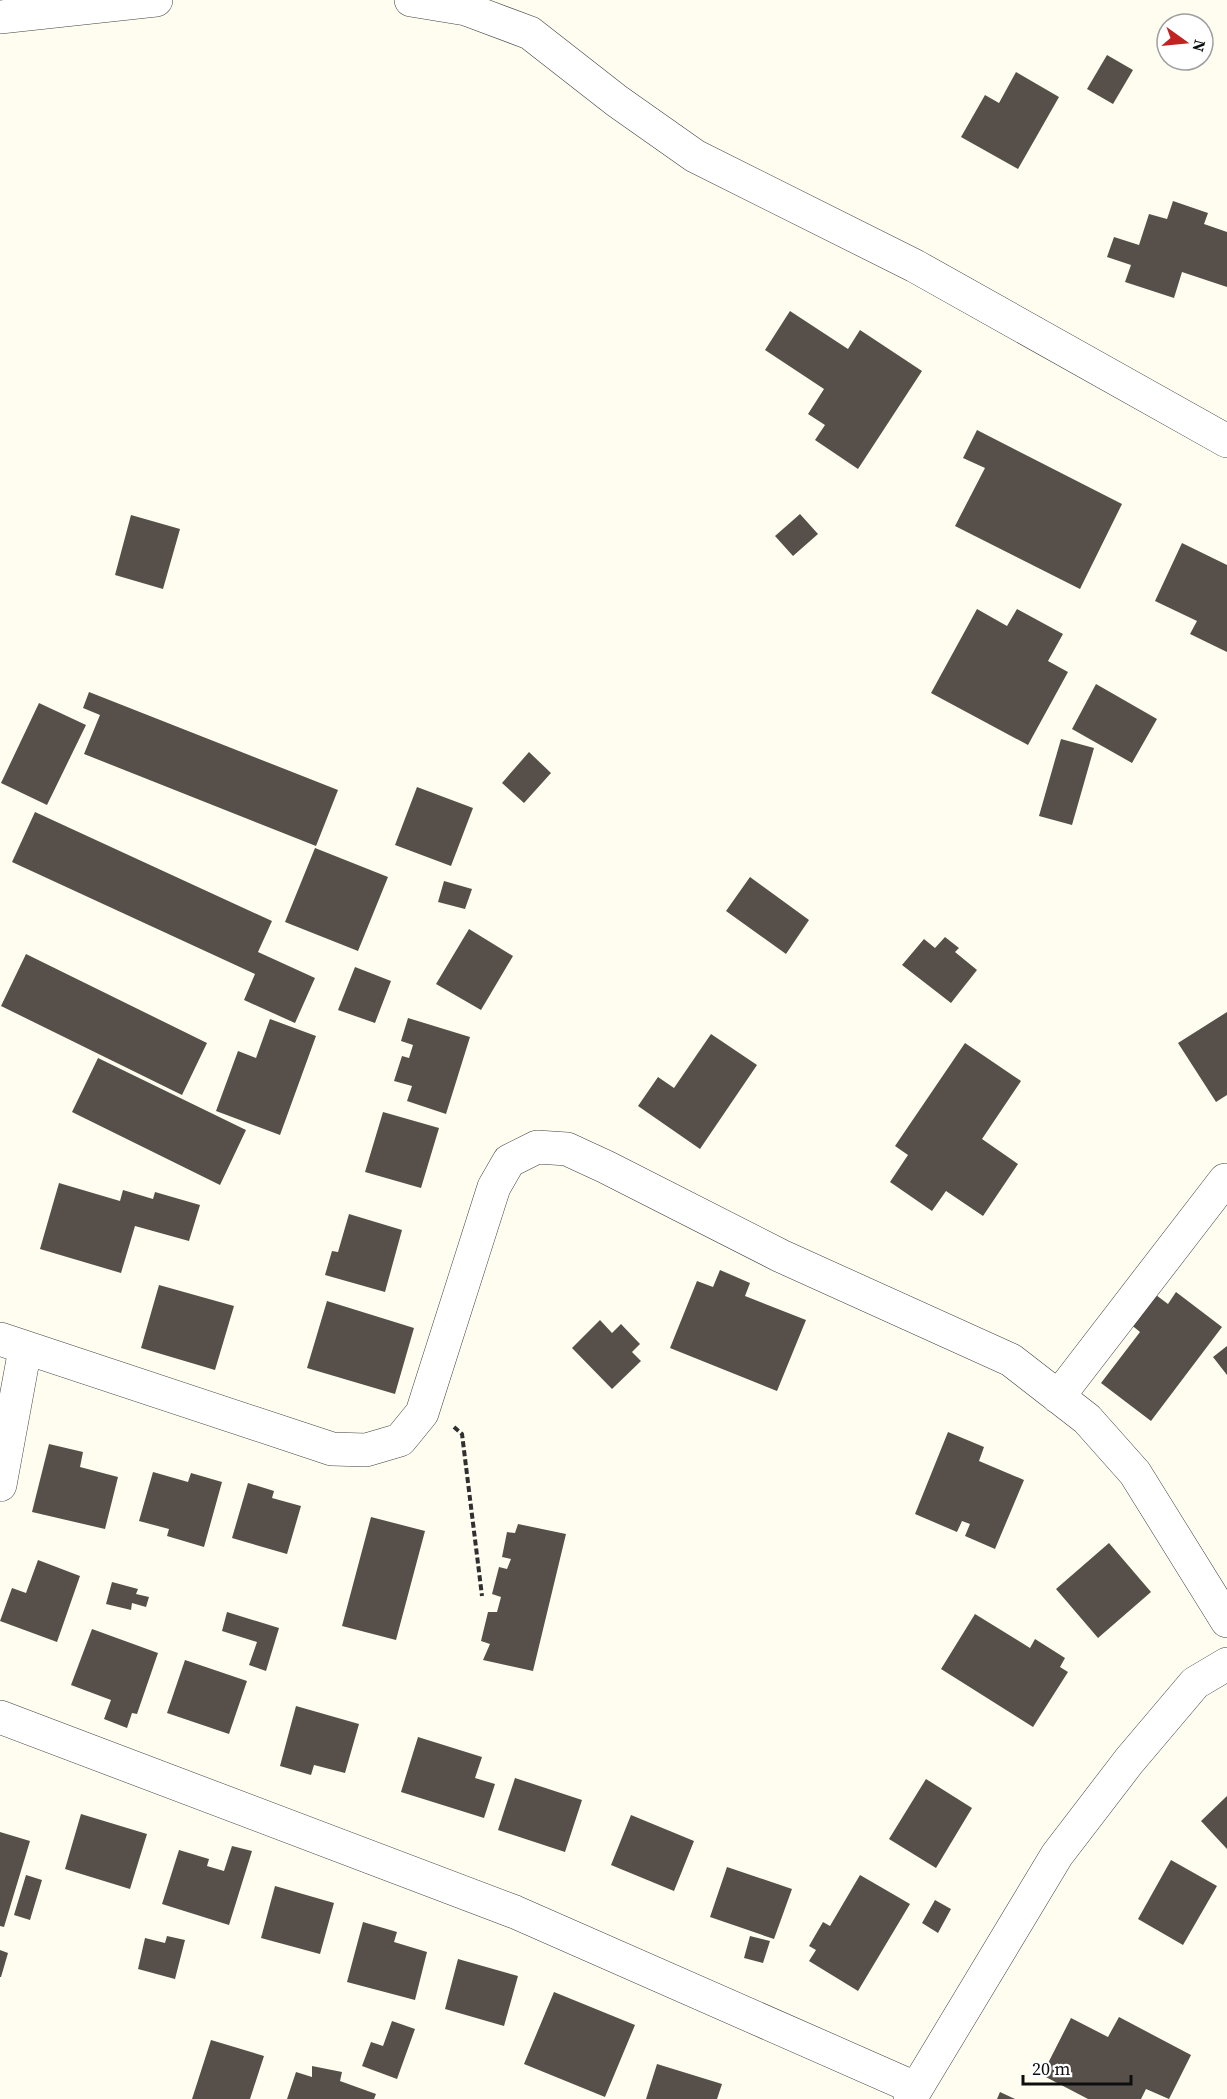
<svg xmlns="http://www.w3.org/2000/svg" width="1227" height="2099" viewBox="0 0 1227 2099" font-family="'Source Serif 4',serif">
  <rect width="100%" height="100%" fill="#fffdef"/>
  <path fill="#57504a" d="M1107,55L1133,70L1113,104L1087,89Z
    M1016,72L1059,97L1018,169L961,137L985,95L999,103Z
    M1173,201L1208,213L1204,224L1227,232V287L1182,272L1174,298L1125,282L1131,265L1107,257L1114,237L1139,245L1149,214L1167,219Z
    M790,311L848,349L860,330L922,371L858,469L815,440L825,425L808,414L824,389L765,350Z
    M977,430L1122,504L1080,589L955,526L985,468L963,458Z
    M800,514L818,534L793,556L775,536Z
    M131,515L180,529L163,589L115,575Z
    M1182,543L1227,565V652L1190,634L1197,621L1155,601Z
    M977,609L1007,626L1017,609L1063,634L1048,661L1068,672L1028,745L931,693Z
    M1096,684L1157,719L1132,763L1072,729Z
    M89,692L338,790L316,846L84,754L100,715L83,708Z
    M39,703L86,725L47,805L1,783Z
    M1061,739L1094,748L1072,825L1039,816Z
    M529,752L551,773L524,803L502,783Z
    M417,787L473,808L451,866L395,845Z
    M35,812L272,921L258,952L315,978L295,1023L244,1000L255,974L12,862Z
    M315,848L388,877L358,951L285,922Z
    M750,877L809,920L786,954L726,911Z
    M444,881L472,889L465,909L438,902Z
    M469,929L513,956L481,1010L436,984Z
    M945,937L959,948L955,952L977,970L951,1003L902,965L924,939L935,948Z
    M26,954L207,1043L182,1095L1,1006Z
    M355,967L391,981L375,1023L338,1010Z
    M1227,1012V1095L1216,1102L1178,1043Z
    M408,1018L470,1037L446,1114L407,1101L412,1086L394,1081L402,1056L409,1058L413,1045L401,1041Z
    M270,1019L316,1036L280,1135L216,1111L238,1051L256,1058Z
    M711,1034L757,1065L700,1149L638,1106L658,1077L674,1088Z
    M965,1043L1021,1081L982,1139L1018,1164L983,1216L946,1191L932,1211L890,1182L908,1155L895,1146Z
    M98,1058L246,1130L220,1185L72,1112Z
    M383,1112L439,1128L421,1188L365,1172Z
    M59,1183L120,1201L123,1190L153,1199L155,1192L200,1205L189,1241L135,1226L121,1273L40,1249Z
    M349,1214L402,1230L385,1292L325,1275L332,1251L338,1252Z
    M720,1270L750,1283L745,1296L806,1320L777,1391L670,1348L697,1281L713,1287Z
    M159,1285L234,1306L215,1370L141,1348Z
    M1152,1292L1168,1304L1176,1292L1222,1327L1151,1421L1101,1383L1140,1332L1129,1323Z
    M327,1301L414,1328L395,1394L307,1368Z
    M600,1320L612,1333L621,1324L640,1344L632,1352L641,1361L612,1389L572,1348Z
    M1227,1346V1375L1213,1357Z
    M948,1432L984,1447L979,1461L1024,1480L995,1549L965,1536L970,1524L962,1521L957,1532L915,1514Z
    M49,1444L83,1452L80,1467L118,1477L105,1529L32,1512Z
    M153,1472L188,1482L191,1473L222,1482L204,1547L167,1536L169,1529L139,1521Z
    M248,1483L274,1491L272,1498L301,1506L287,1554L232,1538Z
    M371,1517L425,1531L396,1640L342,1626Z
    M518,1524L566,1534L533,1671L483,1660L490,1644L481,1641L488,1612H497L501,1597L492,1594L499,1567L507,1569L511,1559L502,1557L507,1532L515,1533Z
    M1109,1543L1151,1592L1098,1638L1056,1589Z
    M38,1560L80,1576L57,1642L0,1621L12,1588L26,1593Z
    M112,1582L138,1589L136,1594L149,1597L146,1607L132,1603L131,1610L106,1604Z
    M227,1612L279,1628L266,1671L249,1665L257,1642L222,1631Z
    M975,1614L1030,1648L1035,1639L1065,1658L1060,1667L1068,1672L1033,1727L941,1669Z
    M92,1629L158,1653L137,1714L132,1713L127,1728L104,1719L111,1700L71,1685Z
    M185,1660L247,1681L229,1734L167,1713Z
    M296,1706L359,1724L345,1773L314,1765L311,1775L280,1766Z
    M418,1737L482,1757L475,1778L495,1784L484,1818L401,1792Z
    M515,1778L582,1800L565,1852L498,1830Z
    M926,1779L972,1808L936,1868L889,1839Z
    M1227,1796V1849L1201,1821Z
    M81,1814L147,1834L130,1889L65,1869Z
    M631,1815L694,1841L674,1891L611,1865Z
    M0,1832L30,1841L4,1927L0,1926Z
    M232,1846L252,1851L229,1925L162,1904L179,1850L209,1859L207,1866L224,1871Z
    M1171,1860L1217,1886L1183,1945L1138,1919Z
    M727,1867L792,1889L774,1939L710,1917Z
    M26,1875L42,1880L30,1920L14,1915Z
    M860,1875L910,1904L858,1991L809,1961L816,1950L809,1946L823,1922L830,1926Z
    M275,1886L334,1903L320,1954L261,1938Z
    M935,1900L951,1909L938,1933L922,1923Z
    M363,1922L397,1932L394,1942L427,1952L415,2000L347,1982Z
    M167,1936L185,1940L175,1979L138,1969L145,1938L165,1943Z
    M750,1936L770,1941L763,1963L744,1958Z
    M0,1950L8,1953L1,1977H0Z
    M458,1959L518,1976L504,2026L445,2009Z
    M554,1992L635,2025L605,2097L524,2064Z
    M1119,2017L1191,2055L1169,2099L1146,2089L1141,2099H1088L1042,2075L1071,2018L1108,2037Z
    M392,2021L415,2029L397,2079L362,2066L371,2042L383,2046Z
    M211,2040L264,2056L250,2099H192Z
    M657,2064L722,2084L717,2099H646Z
    M312,2066L342,2072L340,2081L376,2094L374,2099H287L296,2072L312,2077Z
    M1000,2092L1015,2099H997Z"/>
  <g fill="none" stroke-linecap="round" stroke-linejoin="round">
    <defs>
      <path id="minor" d="M411,0L466,9L530,33L617,101L695,156L915,266L1227,441
        M0,17L156,0
        M0,1339L332,1449L366,1450L400,1440L422,1413L494,1187L509,1161L537,1147L567,1149L606,1167L781,1256L1011,1360L1087,1419L1135,1473L1227,1621
        M1058,1397L1225,1180
        M0,1485L25,1349
        M0,1717L515,1912L915,2088
        M910,2099L1057,1855L1129,1761L1195,1683L1227,1664"/>
    </defs>
    <use href="#minor" stroke="#414141" stroke-width="34"/>
    <path stroke="#303030" stroke-width="4" stroke-dasharray="6 3" stroke-linecap="butt" d="M454,1427L462,1434L482,1596"/>
    <use href="#minor" stroke="#fff" stroke-width="33"/>
  </g>
  <g transform="translate(1185 42) rotate(105)"><circle r="28" fill="#ffffff" stroke="#9f9f9f" stroke-width="1.5"/>
  <path d="M0-4.5L10 22L0 15L-10 22Z" fill="#c22322"/>
  <text y="-9" font-size="16" font-weight="bold" text-anchor="middle" fill="#0e0e0e">N</text>
  </g>
  <path d="M1023 2075v9h108v-9" fill="none" stroke="#0e0e0e" stroke-width="3"/>
  <text x="1032" y="2075" font-size="18" fill="#0e0e0e" stroke="#ffffff" stroke-width="4.5" paint-order="stroke">20 m</text>
</svg>
